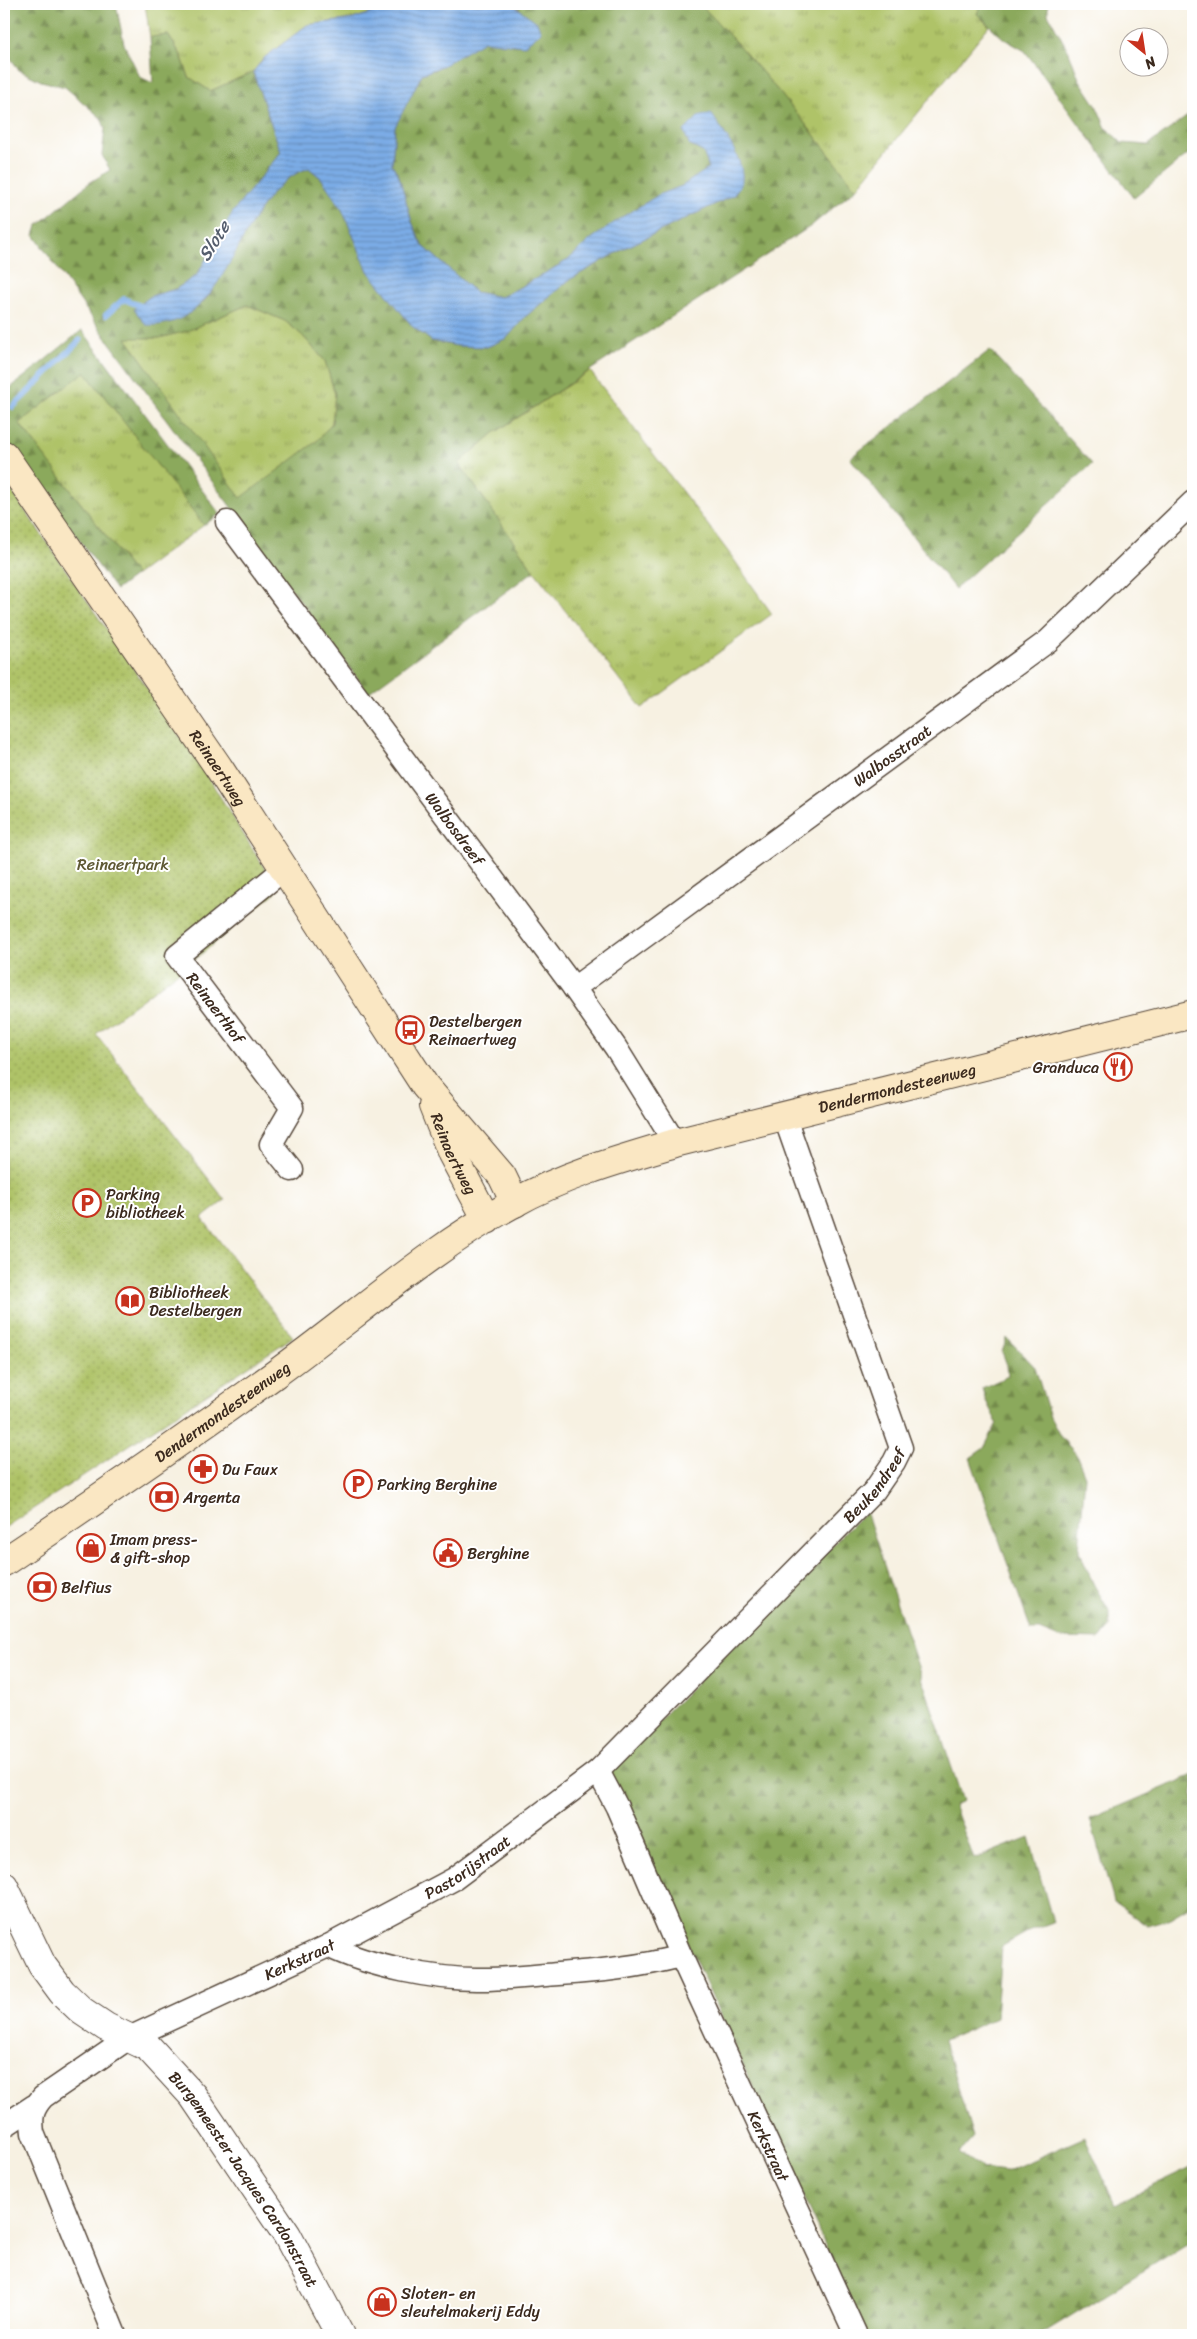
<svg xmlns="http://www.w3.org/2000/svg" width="1197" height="2339" viewBox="0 0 1197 2339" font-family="Sriracha,sans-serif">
  <defs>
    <pattern id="grass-tufts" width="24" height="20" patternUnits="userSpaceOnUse" patternTransform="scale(1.25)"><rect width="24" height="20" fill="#afc367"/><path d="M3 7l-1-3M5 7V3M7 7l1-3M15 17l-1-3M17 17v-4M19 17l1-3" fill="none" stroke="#909f54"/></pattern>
    <pattern id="forest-firs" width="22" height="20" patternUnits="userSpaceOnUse" patternTransform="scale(1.25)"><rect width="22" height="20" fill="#8ba95c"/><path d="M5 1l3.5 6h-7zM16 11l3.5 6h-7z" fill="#738a4b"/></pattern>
    <pattern id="park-dots" width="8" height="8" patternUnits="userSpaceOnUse" patternTransform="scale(1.25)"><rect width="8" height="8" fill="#afc367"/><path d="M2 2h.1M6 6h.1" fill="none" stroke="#909f54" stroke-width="1.8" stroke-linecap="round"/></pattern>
    <pattern id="water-rules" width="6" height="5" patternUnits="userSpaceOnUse" patternTransform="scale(1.25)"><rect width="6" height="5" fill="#7bace6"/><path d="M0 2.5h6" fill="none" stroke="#668cba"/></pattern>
  </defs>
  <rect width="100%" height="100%" fill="#fff"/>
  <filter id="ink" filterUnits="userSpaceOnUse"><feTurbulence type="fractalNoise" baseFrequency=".02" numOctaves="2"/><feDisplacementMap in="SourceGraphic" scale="10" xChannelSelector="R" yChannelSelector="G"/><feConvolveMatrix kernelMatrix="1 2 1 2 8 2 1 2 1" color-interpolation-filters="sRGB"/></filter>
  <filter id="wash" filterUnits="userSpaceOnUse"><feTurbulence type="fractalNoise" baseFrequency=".0096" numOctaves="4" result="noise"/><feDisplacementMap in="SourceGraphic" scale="20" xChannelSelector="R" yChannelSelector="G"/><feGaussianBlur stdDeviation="1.12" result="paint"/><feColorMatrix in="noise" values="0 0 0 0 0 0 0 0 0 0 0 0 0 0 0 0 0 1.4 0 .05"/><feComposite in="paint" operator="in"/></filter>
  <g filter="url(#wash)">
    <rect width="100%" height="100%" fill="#f7f1e2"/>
    <path fill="url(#grass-tufts)" stroke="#757642" d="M145,4H397L353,19L307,25L264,58L253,72L210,91L189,77L181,55L168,35L150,37Z
      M700,4H981L977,14L989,26L856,189C807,124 756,62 700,4Z
      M247,305L285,321L302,335L325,361L335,394L332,423L317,441L241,499L125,337L159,338L187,331Z
      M85,371L204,525L136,575L19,423Z
      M590,371L730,554L772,614L642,708L534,571L459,463L494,433Z"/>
    <path fill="url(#forest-firs)" stroke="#636a3d" fill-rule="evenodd" d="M4,4H116L124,44L140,77L153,83L150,37L168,35L181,55L189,77L210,91L253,72L281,152L233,212L197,275L176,289L151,296L134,309L146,325C159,320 193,309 203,302C208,298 212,290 216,284C244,247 260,183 309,168L321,178L341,207L368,271L413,327L432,341L458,346L487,347L506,338L525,317L569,280L627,247L734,195L739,164L689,145L703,152L710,168L682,186L660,194L591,239L568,260L528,283L501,297L475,292L422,245L412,222L399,176L392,164L395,126L422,74L442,66L484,40L504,44L520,8L512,4H700C756,62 807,124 856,189L811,226L494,433L459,463L534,571L368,693L107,339L34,235L37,226L89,183L110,170L102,155L105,128L101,118L65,87L41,81L19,70L9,56L4,42ZM247,305L285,321L302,335L325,361L335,394L332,423L317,441L241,498L126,338H159L187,331Z
      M981,4H1048V14L1069,52L1079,79L1096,105L1106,128L1122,143L1148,145L1193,112V150L1134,198L1025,51L1004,39L977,14Z
      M82,330L220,514L204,525L85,372L19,423L136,575L116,590L4,437V393Z
      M990,350L1092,464L955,589L850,458Z
      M1007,1338L1035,1367L1050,1417L1060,1436L1076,1454L1085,1476L1079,1551L1094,1585L1110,1612V1627L1100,1639L1059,1638L1039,1630H1031L970,1458L984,1448L997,1423L985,1399L982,1388L1008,1376L1007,1365L1002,1352Z
      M866,1511L963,1801L954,1805L974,1859L1029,1837L1053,1922L1031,1930L1001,1947L996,2018L944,2041L973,2137L959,2153L983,2169L1005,2172L1085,2137L1115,2204L1193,2167V2240L1040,2335H866L609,1771Z
      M1193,1775V1905L1171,1918L1147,1925L1114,1902L1090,1819Z"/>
    <path fill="url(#park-dots)" stroke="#757642" d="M4,480L208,777L278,890L193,961L96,1034L225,1200L202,1218L293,1337L4,1528Z"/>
    <path fill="url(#water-rules)" stroke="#5b6b82" d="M397,4H512L537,22L541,32L524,46L484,41L442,66L422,74L395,127L392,164L399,176L412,222L422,245L475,292L501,297L528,283L568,260L591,239L622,217L660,194L682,186L709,168L703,152L689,145L684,131L698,117L711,113C722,130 745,160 742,181C741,185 736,191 734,195L627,247L569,280L525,317L507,338L487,347L458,346L432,341L413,327L368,271L341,207L321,178L309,168C235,191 234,331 146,325L134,309L151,296L176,289L197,275L233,212L281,152L253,72L264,58L307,25L353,19Z"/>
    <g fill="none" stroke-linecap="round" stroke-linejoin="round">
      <path stroke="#7bace6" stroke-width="6" d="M106,315L124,299L147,309
        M13,407L80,340"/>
    </g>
  </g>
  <g filter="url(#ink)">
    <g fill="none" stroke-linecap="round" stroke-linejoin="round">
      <defs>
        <g id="minor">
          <path id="s1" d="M227,522L574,988L616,1048L675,1143"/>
          <path id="s2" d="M283,870L177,956L292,1108L271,1144L292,1170"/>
          <path id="s3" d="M574,988L1048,641L1193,502"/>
          <path id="s4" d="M598,1771L617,1807L681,1956L856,2335"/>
          <path d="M328,1946C368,1966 436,1980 482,1979C507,1979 533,1976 558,1974C600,1971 640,1967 681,1956"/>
          <path d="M4,2126L34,2106"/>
          <path id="s5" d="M115,2335L33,2133C31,2117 32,2109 43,2097L129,2038L328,1946L454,1879L598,1771L874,1491L894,1462L901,1448L784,1115"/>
        </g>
        <g id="tertiary">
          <path id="s6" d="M4,1886L42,1965L62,1992L82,2011L106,2027L148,2047L193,2096L287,2235L340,2335"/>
        </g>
        <g id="secondary">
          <path id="s7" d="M4,455L219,768L425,1086L502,1176L515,1203"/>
          <path id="s8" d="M433,1106L452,1154L487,1220"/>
          <path id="s9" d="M4,1562C95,1501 185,1439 274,1375C353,1318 429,1250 514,1203C564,1175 621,1159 675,1143L1193,1014"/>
        </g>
      </defs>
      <use href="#minor" stroke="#57483b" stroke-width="25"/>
      <use href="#tertiary" stroke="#57483b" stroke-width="30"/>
      <use href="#secondary" stroke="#57483b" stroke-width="30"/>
      <use href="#minor" stroke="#fff" stroke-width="22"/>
      <use href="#tertiary" stroke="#fff" stroke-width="28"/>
      <use href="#secondary" stroke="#fae7c3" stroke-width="28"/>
    </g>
  </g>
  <defs>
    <symbol id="bus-ring" viewBox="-11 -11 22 22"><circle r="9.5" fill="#fff" stroke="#c8321e" stroke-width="1.5"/><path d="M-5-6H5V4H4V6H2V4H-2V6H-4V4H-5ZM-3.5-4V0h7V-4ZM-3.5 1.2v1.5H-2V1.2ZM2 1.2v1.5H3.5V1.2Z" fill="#c8321e"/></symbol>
    <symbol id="restaurant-ring" viewBox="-11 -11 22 22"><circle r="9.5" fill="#fff" stroke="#c8321e" stroke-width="1.5"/><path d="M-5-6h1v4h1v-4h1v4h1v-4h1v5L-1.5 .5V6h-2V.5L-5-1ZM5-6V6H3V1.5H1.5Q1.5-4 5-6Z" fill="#c8321e"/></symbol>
    <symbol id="parking-ring" viewBox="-11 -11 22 22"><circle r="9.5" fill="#fff" stroke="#c8321e" stroke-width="1.5"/><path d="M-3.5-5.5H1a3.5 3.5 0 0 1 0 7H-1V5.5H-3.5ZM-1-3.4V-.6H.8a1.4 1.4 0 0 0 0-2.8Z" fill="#c8321e"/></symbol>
    <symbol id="library-ring" viewBox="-11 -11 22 22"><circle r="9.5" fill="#fff" stroke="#c8321e" stroke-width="1.5"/><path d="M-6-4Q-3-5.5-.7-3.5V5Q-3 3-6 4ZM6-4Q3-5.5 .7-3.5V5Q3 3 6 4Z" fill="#c8321e"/></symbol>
    <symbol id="pharmacy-ring" viewBox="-11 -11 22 22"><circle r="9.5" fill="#fff" stroke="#c8321e" stroke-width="1.5"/><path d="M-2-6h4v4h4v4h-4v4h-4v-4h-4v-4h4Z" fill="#c8321e"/></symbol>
    <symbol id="bank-ring" viewBox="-11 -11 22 22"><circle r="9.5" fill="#fff" stroke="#c8321e" stroke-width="1.5"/><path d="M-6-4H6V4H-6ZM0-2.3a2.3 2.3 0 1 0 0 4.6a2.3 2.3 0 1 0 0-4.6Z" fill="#c8321e"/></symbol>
    <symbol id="shop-ring" viewBox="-11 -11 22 22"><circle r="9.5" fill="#fff" stroke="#c8321e" stroke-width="1.5"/><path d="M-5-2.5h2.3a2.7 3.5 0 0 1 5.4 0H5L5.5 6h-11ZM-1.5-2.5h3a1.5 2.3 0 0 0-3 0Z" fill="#c8321e"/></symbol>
    <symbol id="civic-ring" viewBox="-11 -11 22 22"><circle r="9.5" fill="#fff" stroke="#c8321e" stroke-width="1.5"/><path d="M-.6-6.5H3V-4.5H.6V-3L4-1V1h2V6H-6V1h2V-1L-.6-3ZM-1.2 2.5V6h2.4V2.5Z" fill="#c8321e"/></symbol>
  </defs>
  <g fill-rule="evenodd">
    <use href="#bus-ring" x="394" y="1014" width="32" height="32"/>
    <use href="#restaurant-ring" x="1102" y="1051" width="32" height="32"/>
    <use href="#parking-ring" x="71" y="1187" width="32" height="32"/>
    <use href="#library-ring" x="114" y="1285" width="32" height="32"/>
    <use href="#pharmacy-ring" x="187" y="1453" width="32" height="32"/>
    <use href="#parking-ring" x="342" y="1468" width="32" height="32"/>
    <use href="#bank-ring" x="148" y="1481" width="32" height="32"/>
    <use href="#shop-ring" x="75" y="1532" width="32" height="32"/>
    <use href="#civic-ring" x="432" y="1537" width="32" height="32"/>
    <use href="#bank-ring" x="26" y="1571" width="32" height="32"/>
    <use href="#shop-ring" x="366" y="2286" width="32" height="32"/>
  </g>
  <g text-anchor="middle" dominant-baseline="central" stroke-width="4" stroke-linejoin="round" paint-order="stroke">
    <g font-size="16" fill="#3b2a1e" stroke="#fff">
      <text stroke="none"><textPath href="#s3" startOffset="394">Walbosstraat</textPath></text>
      <text stroke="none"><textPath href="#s7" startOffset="379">Reinaertweg</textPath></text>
      <text stroke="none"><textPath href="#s1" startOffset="382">Walbosdreef</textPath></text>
      <text stroke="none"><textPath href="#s2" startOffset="201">Reinaerthof</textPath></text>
      <text stroke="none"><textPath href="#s9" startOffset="1025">Dendermondesteenweg</textPath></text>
      <text stroke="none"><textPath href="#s8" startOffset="52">Reinaertweg</textPath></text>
      <text stroke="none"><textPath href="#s9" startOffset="265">Dendermondesteenweg</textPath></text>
      <text stroke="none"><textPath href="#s5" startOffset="1301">Beukendreef</textPath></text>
      <text stroke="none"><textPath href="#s5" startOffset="741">Pastorijstraat</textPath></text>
      <text stroke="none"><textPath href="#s5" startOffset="549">Kerkstraat</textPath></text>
      <text stroke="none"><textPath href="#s4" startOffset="412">Kerkstraat</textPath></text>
      <text stroke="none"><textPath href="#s6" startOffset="388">Burgemeester Jacques Cardonstraat</textPath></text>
    </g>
    <g font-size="16" fill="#5e5834" stroke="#fff">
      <text x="123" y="864">Reinaertpark</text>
    </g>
    <g font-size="16" fill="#3b2a1e" stroke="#fff" text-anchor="start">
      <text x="429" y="1021">Destelbergen<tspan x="429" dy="18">Reinaertweg</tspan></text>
      <text x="1099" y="1067" text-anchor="end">Granduca</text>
      <text x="106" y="1194">Parking<tspan x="106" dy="18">bibliotheek</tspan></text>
      <text x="149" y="1292">Bibliotheek<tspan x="149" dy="18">Destelbergen</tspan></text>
      <text x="222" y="1469">Du Faux</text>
      <text x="377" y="1484">Parking Berghine</text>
      <text x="183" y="1497">Argenta</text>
      <text x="110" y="1539">Imam press-<tspan x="110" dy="18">&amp; gift-shop</tspan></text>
      <text x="467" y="1553">Berghine</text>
      <text x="61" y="1587">Belfius</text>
      <text x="401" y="2293">Sloten- en<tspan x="401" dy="18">sleutelmakerij Eddy</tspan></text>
    </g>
    <g font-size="18" font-style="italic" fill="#555e6e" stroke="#fff">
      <text transform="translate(214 241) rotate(-57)">Slote</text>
    </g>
  </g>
  <rect width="1197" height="2339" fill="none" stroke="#fff" stroke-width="20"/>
  <g transform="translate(1144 52) rotate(150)"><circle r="24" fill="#ffffff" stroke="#b1aaa5"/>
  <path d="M0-4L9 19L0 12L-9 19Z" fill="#c8321e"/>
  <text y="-8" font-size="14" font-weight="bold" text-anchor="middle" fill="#3b2a1e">N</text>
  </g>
</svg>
